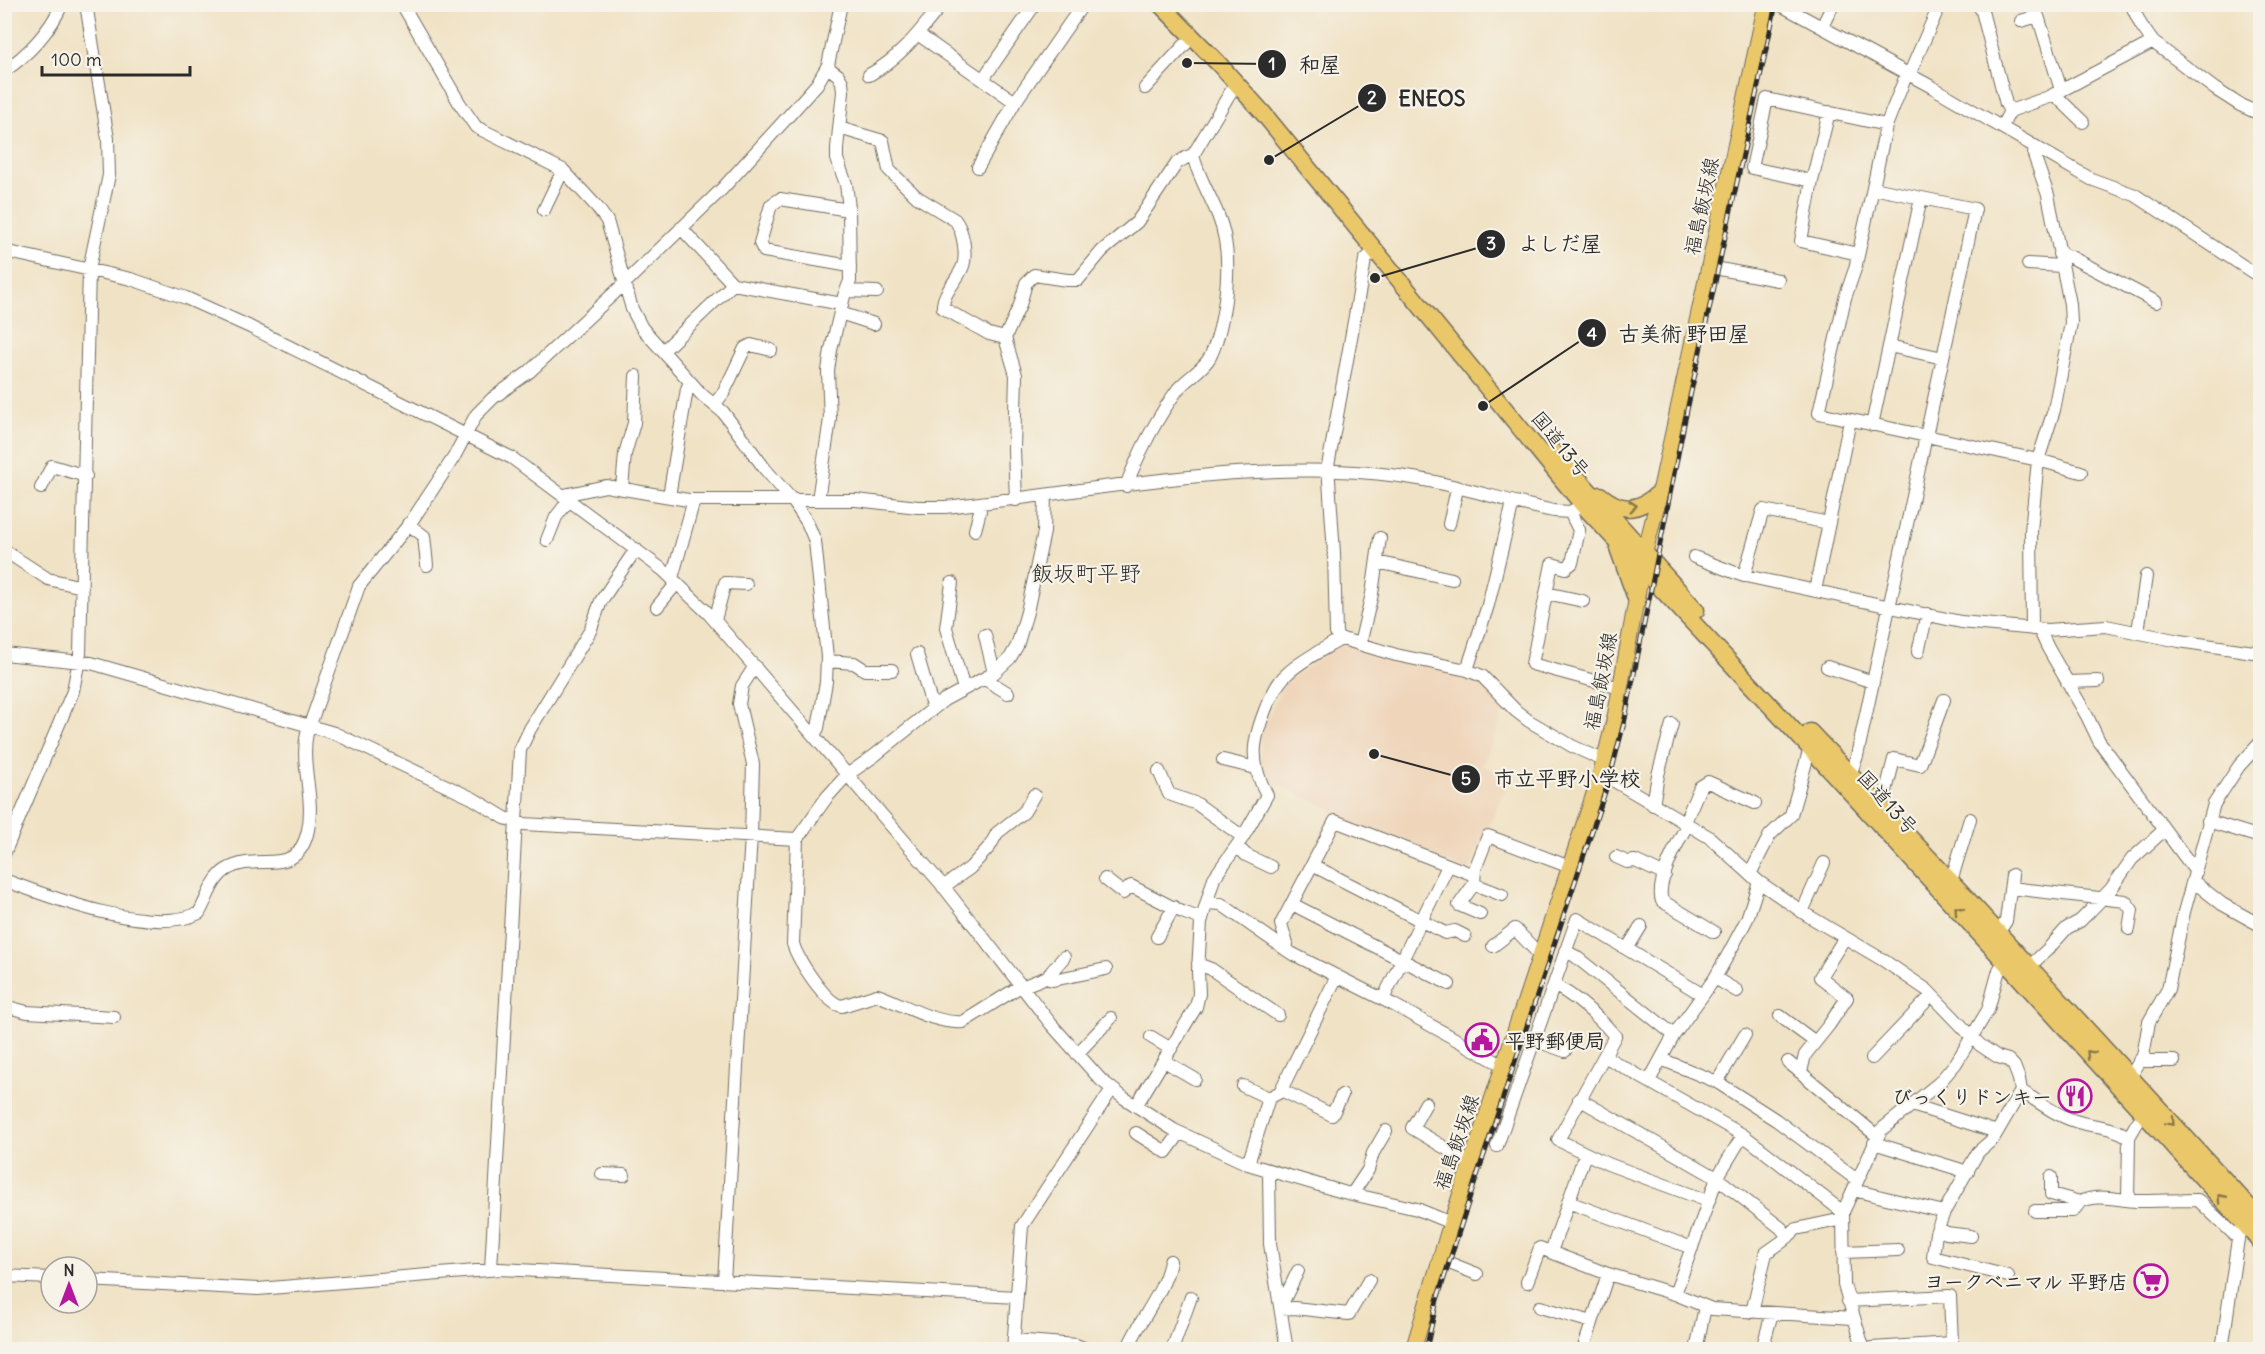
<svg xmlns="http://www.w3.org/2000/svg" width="2265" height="1354" viewBox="0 0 2265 1354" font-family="Delius,'Klee One',sans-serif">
  <rect width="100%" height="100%" fill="#f7f3e8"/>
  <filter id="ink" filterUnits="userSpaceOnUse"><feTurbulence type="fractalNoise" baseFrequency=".0167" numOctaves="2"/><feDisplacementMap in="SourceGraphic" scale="12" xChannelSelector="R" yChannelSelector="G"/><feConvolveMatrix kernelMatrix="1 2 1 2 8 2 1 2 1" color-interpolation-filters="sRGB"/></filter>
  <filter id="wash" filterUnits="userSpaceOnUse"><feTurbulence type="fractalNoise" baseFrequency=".008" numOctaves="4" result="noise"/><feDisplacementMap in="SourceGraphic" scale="24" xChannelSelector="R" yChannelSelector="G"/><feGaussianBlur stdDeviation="1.35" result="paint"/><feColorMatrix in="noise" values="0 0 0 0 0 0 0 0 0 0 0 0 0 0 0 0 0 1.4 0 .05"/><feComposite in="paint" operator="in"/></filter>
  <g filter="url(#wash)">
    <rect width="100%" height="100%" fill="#f0e2c5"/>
    <path fill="#efd6bb" d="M1343,645L1360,647L1481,681L1506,706L1482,766L1510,777L1469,871L1339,818L1331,809L1273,782L1266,776L1261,763V735L1284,683L1337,647Z"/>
  </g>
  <g filter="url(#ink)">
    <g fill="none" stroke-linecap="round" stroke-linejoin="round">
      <defs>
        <path id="minor" d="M402,4L460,104L476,127L563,170L597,207L607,221L632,309L642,328L702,395L723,412L765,469L793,501L807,522L815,541L827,657L826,682L818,728L814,735
          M1779,4L1932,87L2091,179L2135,195L2260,277
          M1978,4L1982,11L2006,104L2010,111
          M2131,4L2141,25L2153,42L2215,89L2240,105L2260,114
          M2021,21L2038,16L2061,90
          M1822,27L1833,4
          M919,35L1015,102
          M4,71C28,55 51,30 62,4
          M869,75C902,57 919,32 942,4
          M1909,75L1940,4
          M983,79L1035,4
          M1145,88L1192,37
          M2054,94L2083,122
          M1829,112L1812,181L1801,241L1858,254
          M2002,126L2010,111L2049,97L2153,42
          M839,128L883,141L889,170L917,197L955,220C963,230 967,254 963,266C958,280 942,293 943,308L989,334L1005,338
          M978,167L1015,102L1083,4
          M1812,181L1752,168L1767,99L1886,125
          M1873,188L1855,269L1845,298L1819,413L2038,460L2081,472
          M544,210L563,170
          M849,210L780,199L771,205L760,243L764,251L850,266
          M681,228L733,284L842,304
          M4,251L131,279L186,298L248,326L512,458L663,570L709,614L943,886L1051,1024L1101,1080L1124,1098L1174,1130L1248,1164L1343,1192L1417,1209L1451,1223
          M2059,254L2069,256L2156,302
          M2028,264L2062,266
          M1709,267L1778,280
          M846,291L877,292
          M840,313L874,324
          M1889,346L1943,358
          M663,351L733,284
          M714,405L724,392L745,348L751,345L771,350
          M1872,425L1921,198
          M1126,486C1139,452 1157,418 1178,389C1187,378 1203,370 1210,357C1224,328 1231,272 1225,240C1220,208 1200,185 1193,155
          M41,488L52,466L86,476
          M622,488L625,454L634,423L636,376
          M564,495L606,486L688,500H856L918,507H945C1092,492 1252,457 1399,476C1450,482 1503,501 1554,511L1570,512L1583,505
          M669,496L687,389L690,382
          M1045,496L1044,532L1027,612L1017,646L1010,658L994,673L944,700L874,756L847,775L827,797L797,839L793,944C798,960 826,1004 842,1006L877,995C904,1004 933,1024 963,1022L1016,989L1047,977L1064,957
          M818,500L830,419L828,371L831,350L844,296L850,281L849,208L846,184L837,159V148L843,92L842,82L838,75L827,67
          M1016,500L1014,449L1016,375L1005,338L1020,305L1026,283L1034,275L1067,280H1078L1102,251L1137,222L1177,163L1187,157L1193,155L1236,83
          M1570,512L1579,530L1572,563L1566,568L1552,564L1532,664L1620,688
          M408,524L424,536L427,565
          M1449,524L1457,489
          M975,530L980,511L979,504
          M547,540L556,517L570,499
          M5,551L48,579L82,587
          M1694,557L1741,575L1961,622L2047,630L2106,626L2179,641L2260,653
          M1377,562L1452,579
          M1744,576L1763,510L1829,523
          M672,578L694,500
          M952,583L946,628L964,689
          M1815,591L1850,420
          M1546,593L1583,601
          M657,607L677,583
          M715,620L725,583L746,584
          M2032,629L2031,531L2038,460L2054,410L2071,323L2070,304L2048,195L2034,155L2035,146
          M2039,629L2048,648L2087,716L2099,741L2196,872
          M2138,632L2146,576
          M985,635L994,673
          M1339,640L1336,633L1334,553L1328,466L1365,260L1374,251
          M1360,644L1372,594L1380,538
          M1918,652L1927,614
          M4,654L91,663L334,733L472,798L505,818L523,824L797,839
          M917,654L933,709
          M827,661L854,663L865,670H892
          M1827,667L1873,682
          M1467,670L1488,605L1513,503
          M985,679L1008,693
          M2067,682L2098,681
          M1223,760L1256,768
          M1159,771L1169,794L1197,804L1243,837
          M1601,773L1709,837L1759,882L1807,915L1883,960L1927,990L1980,1045L1998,1057L2008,1060L2014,1066L2019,1079L2021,1091L1993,1139L1978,1152L1944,1212L1936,1233L1933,1257L2008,1276
          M1850,775L1857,756L1975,209L1873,188L1886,126L1907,73
          M1878,804L1886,791L1894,759L1920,765L1944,700
          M1653,805L1658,775L1672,724
          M2208,821L2260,837
          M1684,824L1700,787L1708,782L1755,803
          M1687,825C1678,842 1655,883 1662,901L1714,932
          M1237,846L1246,855L1271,867
          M4,854L73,691L80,654L89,269L109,175L108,139L86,4
          M1616,857L1627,862L1635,861L1665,875
          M1312,865L1445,933L1455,931L1465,936
          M1750,874L1770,835L1791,815L1810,748
          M1105,879L1123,893L1131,886L1182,912L1202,919
          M4,880C52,898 152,936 199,913C207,900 212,879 226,870C258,850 297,881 308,830C315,798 300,764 307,733L359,586L411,522L454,457L476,415L493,398L529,372L624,284L722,189L784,121L817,84L828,65L841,4
          M1951,881L1970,819
          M2193,881L2222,904L2260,925
          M1474,884L1502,895
          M943,887L970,868L990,846L997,833L1024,812L1034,795
          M2011,888L2125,901L2132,910L2129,929
          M1207,903L1221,904L1291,953L1392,1004L1504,1066
          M1292,904L1449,984
          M1802,912L1824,863
          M1480,914L1459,905L1474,884L1475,869L1488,836L1570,867
          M1998,933L2006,921L2012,875
          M1157,937L1174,907
          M1493,946L1515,929L1540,955
          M1285,949L1287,944L1281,924L1335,821L1474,875
          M1627,949L1641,926
          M1565,951L1575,956L1674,1035
          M1198,964L1211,969L1278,1015
          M2029,967L2048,949L2067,928L2080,921L2090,911L2111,889L2132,859L2163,831
          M1045,978L1053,980L1106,969
          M1715,978L1737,991
          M1554,985C1578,998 1597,1015 1615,1036L1558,1140L1608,1164L1708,1201
          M1383,999L1448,866
          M4,1006L27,1012L114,1017
          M1780,1016L1814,1041
          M1151,1037L1171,1049
          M1534,1040L1565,1051
          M1077,1054L1111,1018
          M1604,1056L1743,1135L1843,1212
          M1872,1058L1932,995
          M1661,1059L1717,1082L1776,1120L1857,1180
          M1164,1061L1195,1079
          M2139,1061H2174
          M1788,1062L1877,1136
          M1801,1072L1805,1055L1829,1025L1847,998L1820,977L1844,939
          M2130,1077L2143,1056L2149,1022L2168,989L2184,912L2214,804L2239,766L2260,743
          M1649,1081L1674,1035L1715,978L1729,953L1747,919L1759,882
          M1717,1082L1745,1035
          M1243,1086L1269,1098
          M1281,1090L1332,1115L1342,1095
          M2021,1091C2038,1101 2055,1115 2075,1121C2093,1127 2112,1126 2129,1137
          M1579,1099L1717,1178L1781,1228L1788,1237
          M1426,1103L1412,1128L1472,1164
          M1912,1105L1997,1132
          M1136,1106L1196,1007L1199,994L1198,970L1201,922L1214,878L1243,837L1267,795C1248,760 1253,739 1268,703C1274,692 1278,681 1288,673C1302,660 1322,650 1339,640H1346L1396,655L1467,670L1482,676L1516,711L1529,721L1572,746L1605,761
          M1136,1133L1166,1152L1180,1133
          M1874,1143L1968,1172
          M1497,1146L1577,919L1703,995
          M1248,1164L1269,1098L1280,1092L1337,976
          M1269,1171L1270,1244L1287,1350
          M602,1174L624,1175
          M2051,1177V1194L2080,1202C2098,1193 2117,1200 2136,1201C2157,1201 2177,1200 2198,1200L2238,1238
          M1853,1190L1944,1212
          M1352,1194L1368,1170L1373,1153L1386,1131
          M2128,1200L2129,1137L2137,1123L2149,1109
          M1568,1202L1692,1248
          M2035,1211H2073L2080,1202
          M1939,1228L1946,1233L1971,1236
          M1551,1252L1585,1154
          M1843,1252L1898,1250
          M1439,1259L1477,1274
          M491,1269L520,750L530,729L590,631L601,601L636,549
          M4,1276L51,1278
          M87,1280L258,1289L500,1269L1017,1297
          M724,1281L751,836L753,764L739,704L742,686L755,666
          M1527,1282L1540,1248L1608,1274L1675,1294L1712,1309L1853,1318
          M1675,1294L1717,1178L1743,1135
          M1848,1301L1950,1296L1952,1343L1872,1348L1869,1350
          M1281,1306L1298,1271
          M1540,1307L1592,1322
          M1281,1309L1294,1308L1349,1314L1369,1280
          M1752,1312L1766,1253L1783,1241L1796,1229L1843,1219
          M1014,1340L1076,1345L1089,1350
          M1584,1347L1608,1274
          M1013,1350L1022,1226L1112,1089
          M1127,1350C1139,1320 1165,1292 1170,1261
          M1172,1350L1191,1297
          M1696,1350L1705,1307
          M1762,1350L1772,1313
          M1864,1350L1844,1285L1843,1212L1881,1130L1939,1083L1956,1063L1988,1010L1999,970L2008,956
          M2222,1350L2239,1232"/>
        <path id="major" d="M1413,1350L1451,1223L1601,773L1615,717L1645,552L1660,492L1766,4"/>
        <path id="highway" d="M1160,4L1218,63L1263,113L1583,505L1810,748L2260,1241
          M1555,453L1696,610
          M1600,495C1623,514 1639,511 1660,492
          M1618,548L1637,601
          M1810,732L1958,889L2260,1219"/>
      </defs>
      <use href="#minor" stroke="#706b61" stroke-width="14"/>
      <use href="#major" stroke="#706b61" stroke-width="17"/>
      <use href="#highway" stroke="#706b61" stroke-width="19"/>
      <use href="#minor" stroke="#fff" stroke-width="12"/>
      <use href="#major" stroke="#eac769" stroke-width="15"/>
      <use href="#highway" stroke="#eac769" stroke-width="16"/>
      <defs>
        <path id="rail" d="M1426,1350L1437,1300L1470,1197L1610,777L1625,719L1684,424L1776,4"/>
      </defs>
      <use href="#rail" stroke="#2b2b2b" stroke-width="5"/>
      <use href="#rail" stroke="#f7f3e8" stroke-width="3" stroke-dasharray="9" stroke-linecap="butt"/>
    </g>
    <defs><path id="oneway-chevron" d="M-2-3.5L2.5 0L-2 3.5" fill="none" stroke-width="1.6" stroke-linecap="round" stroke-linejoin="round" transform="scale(1.5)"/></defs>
    <g stroke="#8a794a">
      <use href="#oneway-chevron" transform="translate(1633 506) rotate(-6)"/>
      <use href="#oneway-chevron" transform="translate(1958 910) rotate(-132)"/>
      <use href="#oneway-chevron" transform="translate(2090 1054) rotate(-133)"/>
      <use href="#oneway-chevron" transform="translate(2171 1122) rotate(47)"/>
      <use href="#oneway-chevron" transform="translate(2221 1198) rotate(-132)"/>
    </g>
  </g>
  <defs>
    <symbol id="civic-ring" viewBox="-11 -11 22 22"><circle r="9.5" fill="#f7f3e8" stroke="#b5179e" stroke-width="1.5"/><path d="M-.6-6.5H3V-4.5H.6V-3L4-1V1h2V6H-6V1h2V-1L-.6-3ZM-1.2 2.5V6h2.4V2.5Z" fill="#b5179e"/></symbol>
    <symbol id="restaurant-ring" viewBox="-11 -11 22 22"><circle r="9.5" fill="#f7f3e8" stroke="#b5179e" stroke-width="1.5"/><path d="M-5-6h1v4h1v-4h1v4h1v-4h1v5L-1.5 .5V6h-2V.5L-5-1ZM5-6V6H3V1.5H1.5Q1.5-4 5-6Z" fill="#b5179e"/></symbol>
    <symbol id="supermarket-ring" viewBox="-11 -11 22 22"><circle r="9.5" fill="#f7f3e8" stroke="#b5179e" stroke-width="1.5"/><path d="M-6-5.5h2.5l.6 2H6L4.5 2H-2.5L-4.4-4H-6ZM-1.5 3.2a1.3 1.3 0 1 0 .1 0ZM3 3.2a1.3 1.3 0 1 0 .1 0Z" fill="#b5179e"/></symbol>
  </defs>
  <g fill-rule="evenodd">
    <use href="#civic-ring" x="1463" y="1021" width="38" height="38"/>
    <use href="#restaurant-ring" x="2056" y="1077" width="38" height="38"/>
    <use href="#supermarket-ring" x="2132" y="1262" width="38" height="38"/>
  </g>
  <g text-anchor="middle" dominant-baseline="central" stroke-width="4.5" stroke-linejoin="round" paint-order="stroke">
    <g font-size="20" fill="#2b2b2b" stroke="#f7f3e8">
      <text transform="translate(1701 206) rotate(-78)">福島飯坂線</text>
      <text transform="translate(1561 444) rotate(51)">国道13号</text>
      <text transform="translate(1600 681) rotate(-79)">福島飯坂線</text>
      <text transform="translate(1888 802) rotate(48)">国道13号</text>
      <text transform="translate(1456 1142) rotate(-71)">福島飯坂線</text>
    </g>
    <g font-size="20" font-weight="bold" fill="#2b2b2b" stroke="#f7f3e8" text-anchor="end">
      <text x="1505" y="1040" text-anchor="start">平野郵便局</text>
      <text x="2052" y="1096">びっくりドンキー</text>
      <text x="2128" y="1281">ヨークベニマル 平野店</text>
    </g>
    <g font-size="22" fill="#2b2b2b" stroke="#f7f3e8">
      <text x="1086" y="573">飯坂町平野</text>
    </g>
  </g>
  <path fill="none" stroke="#2b2b2b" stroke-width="2" d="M1187 63L1272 64M1269 160L1372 98M1375 278L1491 244M1483 406L1592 333M1374 754L1466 779"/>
  <g fill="#2b2b2b" stroke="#f7f3e8" stroke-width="2">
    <circle cx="1187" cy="63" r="6"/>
    <circle cx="1269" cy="160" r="6"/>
    <circle cx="1375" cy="278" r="6"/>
    <circle cx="1483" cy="406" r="6"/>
    <circle cx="1374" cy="754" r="6"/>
    <circle cx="1272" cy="64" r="15"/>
    <circle cx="1372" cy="98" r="15"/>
    <circle cx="1491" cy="244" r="15"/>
    <circle cx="1592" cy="333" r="15"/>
    <circle cx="1466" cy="779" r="15"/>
  </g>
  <g font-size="18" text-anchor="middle" font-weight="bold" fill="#fff">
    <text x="1272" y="70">1</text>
    <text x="1372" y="104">2</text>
    <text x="1491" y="250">3</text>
    <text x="1592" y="340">4</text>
    <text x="1466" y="785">5</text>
  </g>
  <g font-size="21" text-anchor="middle" font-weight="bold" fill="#2b2b2b" stroke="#f7f3e8" stroke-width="4.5" stroke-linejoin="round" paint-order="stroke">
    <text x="1320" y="72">和屋</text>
    <text x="1432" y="106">ENEOS</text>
    <text x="1560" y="251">よしだ屋</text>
    <text x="1684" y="341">古美術 野田屋</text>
    <text x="1567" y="786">市立平野小学校</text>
  </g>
  <rect width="2265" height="1354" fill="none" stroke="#f7f3e8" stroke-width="24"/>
  <g transform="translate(69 1285)"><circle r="28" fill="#f7f3e8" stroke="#a5a39c" stroke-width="1.5"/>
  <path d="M0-4.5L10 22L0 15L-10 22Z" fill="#b5179e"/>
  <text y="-9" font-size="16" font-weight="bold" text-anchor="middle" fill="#2b2b2b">N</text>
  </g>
  <path d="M42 66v9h148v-9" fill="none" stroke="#2b2b2b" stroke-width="3"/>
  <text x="51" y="66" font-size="18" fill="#2b2b2b" stroke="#f7f3e8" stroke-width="4.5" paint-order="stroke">100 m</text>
</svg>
